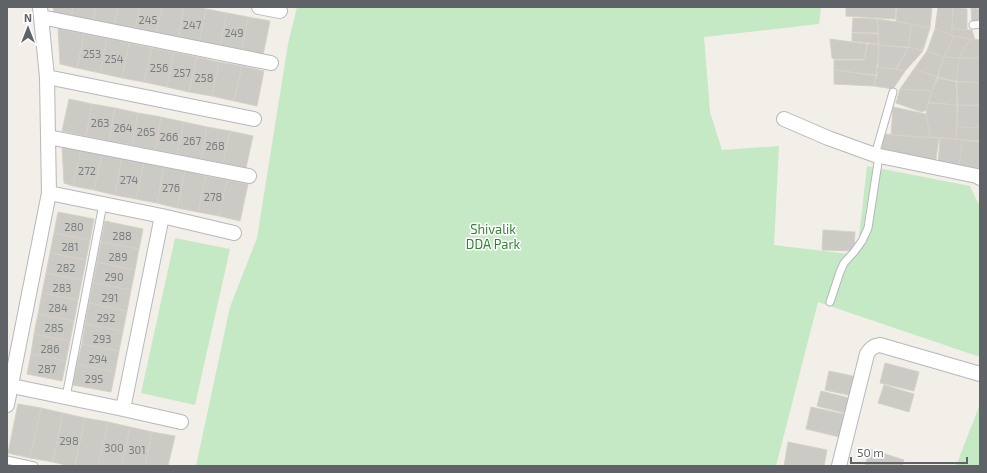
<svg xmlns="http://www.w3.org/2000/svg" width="987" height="473" viewBox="0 0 987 473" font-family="'Exo 2',sans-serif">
  <rect width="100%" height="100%" fill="#f1efe8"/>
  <path fill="#c5e8c5" d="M297,7H821L819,24L704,37L710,112L722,150L779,146L774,245L857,255L867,166L970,186L980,207V357L818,302L776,466H196L230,307L257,238L288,44Z
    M175,238L230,249L195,405L141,393Z
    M980,404V466H956Z"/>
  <path fill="#cccac5" stroke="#d6d1c6" d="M53,7H73L71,18L54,15Z
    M73,7H96L93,22L71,18Z
    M96,7H118L114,26L93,22Z
    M118,7H140L135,30L114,26Z
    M140,7H162L156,35L135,30Z
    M162,7H184L178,39L156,35Z
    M184,7H197L206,9L199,43L178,39Z
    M846,7H896L895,19L846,16Z
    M897,7H932L930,28L896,21Z
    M938,7H953L952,29L950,35L935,29Z
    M953,7L967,9V30L952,29Z
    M971,8L980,9V22L972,23Z
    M206,9L227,13L220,47L199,43Z
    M227,13L248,17L242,51L220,47Z
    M248,17L270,21L263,55L242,51Z
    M853,18L877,19L879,33L852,32Z
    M877,19L911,24L909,47L879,45Z
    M911,24L930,28L923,50L909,47Z
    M58,28L84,34L77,68L60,64Z
    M935,29L954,36L944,57L927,51Z
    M952,29L972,30L975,40L950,35Z
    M852,33L878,34V44L852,41Z
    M84,34L107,38L100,73L77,68Z
    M954,36L970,39L959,58L944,57Z
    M107,38L129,43L122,78L100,73Z
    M830,39L867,44L864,59H834L832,58Z
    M970,39L980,40V58H959Z
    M129,43L152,48L144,82L122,78Z
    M868,44L879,45L876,75L834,70V60H864Z
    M879,45L908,48L896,69L878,67Z
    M909,47L923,51L905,71L897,69Z
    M152,48L174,52L167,87L144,82Z
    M927,51L944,57L937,77L914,69Z
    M174,52L197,57L189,92L167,87Z
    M197,57L219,62L212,96L189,92Z
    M944,57L959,58L956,81L938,77Z
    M959,58H980V83L956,81Z
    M219,62L242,66L234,101L212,96Z
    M242,66L264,71L257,106L234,101Z
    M877,67L896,69L905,71L893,89L874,86L877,76Z
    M914,69L937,77L932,91L900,89Z
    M834,70L876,76L874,86L834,84Z
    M938,78L956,82L957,105L929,102L932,91Z
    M957,82L980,83V105H958Z
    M900,89L932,91L926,110L922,112L896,103Z
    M69,99L92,104L86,136L62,131Z
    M929,103L957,105L956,139L930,137L926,111Z
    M92,104L115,108L109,141L86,136Z
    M958,105L980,106L979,128L957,127Z
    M893,107L926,114L930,138L891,135Z
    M115,108L138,113L132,145L109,141Z
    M138,113L161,117L155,150L132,145Z
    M161,117L184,122L177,154L155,150Z
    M184,122L207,127L201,159L177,154Z
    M207,127L230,131L223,163L201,159Z
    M957,127L980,128V141L956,139Z
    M230,131L253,136L246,168L223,163Z
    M882,134L939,138L935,165L882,154Z
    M940,138L962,140L959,168L938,165Z
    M962,140L980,142V174L959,168Z
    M62,146L81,149L73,186L64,183Z
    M81,149L102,154L94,190L73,186Z
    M102,154L122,158L115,195L94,190Z
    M122,158L144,162L136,199L115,195Z
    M144,162L164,167L157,203L136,199Z
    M164,167L185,171L177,208L157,203Z
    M185,171L206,176L198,212L177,208Z
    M206,176L227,180L219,216L198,212Z
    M227,180L248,184L240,221L219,216Z
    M58,212L94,219L90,240L54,233Z
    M105,221L143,229L139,249L101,242Z
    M823,230L855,232L854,251L822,250Z
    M54,233L90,240L86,260L50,253Z
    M101,242L139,249L135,270L97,262Z
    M50,253L86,260L82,280L46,273Z
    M97,262L135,270L131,290L93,283Z
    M46,273L82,280L78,300L42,293Z
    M93,283L131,290L127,311L89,303Z
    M42,293L78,300L74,321L38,314Z
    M89,303L127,311L123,331L85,324Z
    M38,314L74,321L70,341L34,334Z
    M85,324L123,331L119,351L82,344Z
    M34,334L70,341L66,361L31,354Z
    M82,344L119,351L115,372L77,364Z
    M31,354L66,361L62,381L27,374Z
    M885,363L919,372L914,391L880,383Z
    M77,364L115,372L111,392L73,385Z
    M829,371L857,377L853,396L825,390Z
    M884,385L914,394L909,412L878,403Z
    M821,391L849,398L845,413L817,406Z
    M18,404L41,408L30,458L8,453Z
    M811,407L848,415L844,438L806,429Z
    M41,408L63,413L53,462L30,458Z
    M63,413L85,418L75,466H70L53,462Z
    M85,418L108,422L98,466H75Z
    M108,422L130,427L122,466H98Z
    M130,427L152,432L145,466H122Z
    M152,432L175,436L168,466H145Z
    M788,442L827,450L824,466H784Z
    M870,449L904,460L902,466H865Z"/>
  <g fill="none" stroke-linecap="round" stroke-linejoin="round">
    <defs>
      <path id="service" d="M973,25L980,24
        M875,155L893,92
        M830,302L840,272L844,263L854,252L862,241L868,228L879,156
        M66,397L103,204
        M7,460L34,466"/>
      <path id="minor" d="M259,7L280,11
        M41,17L271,63
        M47,77L254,119
        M784,119L828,138L875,155L977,176L980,178
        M48,137L249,176
        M49,193L162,216L234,233
        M7,385L123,409L181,422
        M7,405L49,193L48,137L47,77L40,7
        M123,409L162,216
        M839,466L867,354C871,348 873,346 880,345L980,374"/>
    </defs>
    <use href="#service" stroke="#b5b8bc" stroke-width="9"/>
    <use href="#minor" stroke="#b5b8bc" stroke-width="16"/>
    <use href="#service" stroke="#fff" stroke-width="7"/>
    <use href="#minor" stroke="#fff" stroke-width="14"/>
  </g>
  <g text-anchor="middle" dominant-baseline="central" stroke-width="3" stroke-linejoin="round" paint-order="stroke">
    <g font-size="11" fill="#7a7d7f">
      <text x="148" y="19">245</text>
      <text x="192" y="24">247</text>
      <text x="234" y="32">249</text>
      <text x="92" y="53">253</text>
      <text x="114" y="58">254</text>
      <text x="159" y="67">256</text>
      <text x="182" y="72">257</text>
      <text x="204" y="77">258</text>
      <text x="100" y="122">263</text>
      <text x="123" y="127">264</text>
      <text x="146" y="131">265</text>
      <text x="169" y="136">266</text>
      <text x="192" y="140">267</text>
      <text x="215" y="145">268</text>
      <text x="87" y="170">272</text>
      <text x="129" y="179">274</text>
      <text x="171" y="187">276</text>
      <text x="213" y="196">278</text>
      <text x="74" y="226">280</text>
      <text x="122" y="235">288</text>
      <text x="70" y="246">281</text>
      <text x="118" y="256">289</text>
      <text x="66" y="267">282</text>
      <text x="114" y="276">290</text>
      <text x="62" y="287">283</text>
      <text x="110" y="297">291</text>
      <text x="58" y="307">284</text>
      <text x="106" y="317">292</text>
      <text x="54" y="327">285</text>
      <text x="102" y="338">293</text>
      <text x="50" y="348">286</text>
      <text x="98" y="358">294</text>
      <text x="47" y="368">287</text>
      <text x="94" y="378">295</text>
      <text x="69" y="440">298</text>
      <text x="114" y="447">300</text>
      <text x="137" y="449">301</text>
    </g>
    <g font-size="13" fill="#348238" stroke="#fff">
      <text x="493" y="229">Shivalik<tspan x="493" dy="15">DDA Park</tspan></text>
    </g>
  </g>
  <rect width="987" height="473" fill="none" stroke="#5f6368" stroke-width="16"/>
  <g transform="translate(28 28)" stroke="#ffffff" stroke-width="3" paint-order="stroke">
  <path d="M0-3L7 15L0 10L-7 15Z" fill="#5f6368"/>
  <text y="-6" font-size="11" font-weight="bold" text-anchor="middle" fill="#5f6368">N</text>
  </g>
  <path d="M851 457v6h116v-6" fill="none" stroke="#5f6368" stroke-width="2"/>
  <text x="857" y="457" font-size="12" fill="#5f6368" stroke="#ffffff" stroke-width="3" paint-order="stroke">50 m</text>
</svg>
